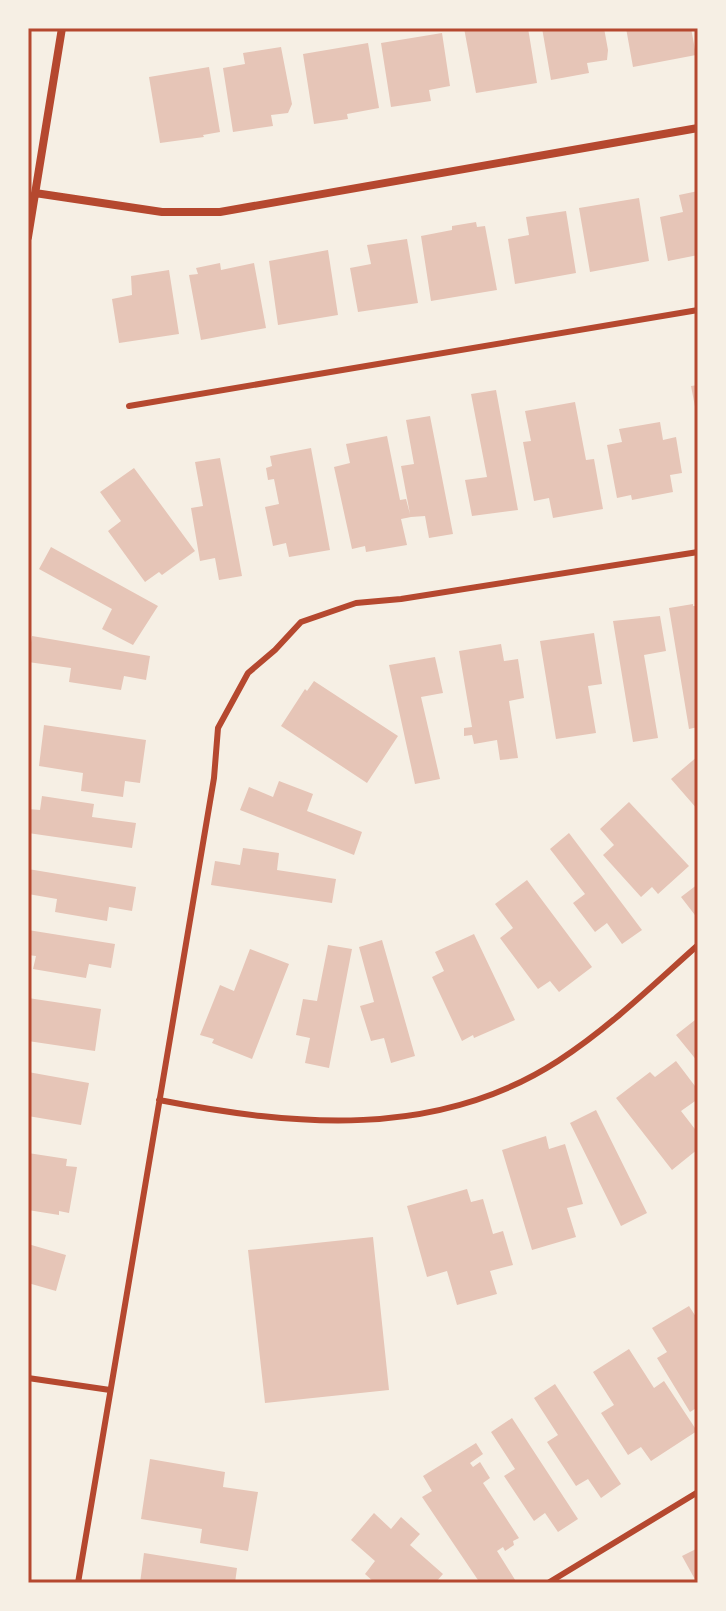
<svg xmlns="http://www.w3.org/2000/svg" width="726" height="1611" viewBox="0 0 726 1611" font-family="'IBM Plex Sans',sans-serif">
  <rect width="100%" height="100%" fill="#f6efe4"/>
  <path fill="#e6c5b7" d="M464,28H528L537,83L476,93Z
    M542,28H604L608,50L607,60L587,63L589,73L551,80Z
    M626,28H691L696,55L633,67Z
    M442,33L450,86L429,90L431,101L391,107L381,43Z
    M368,43L379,108L347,114L348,119L314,124L303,54Z
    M281,47L292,104L288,113L271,115L273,126L233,132L223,68L245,64L243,53Z
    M209,67L220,132L203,135L204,137L160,143L149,77Z
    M698,191V255L668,261L660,217L683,212L679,195Z
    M639,198L649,261L590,272L579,208Z
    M566,211L576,273L515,284L508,239L529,235L526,217Z
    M476,222L477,227L485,226L497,290L431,301L421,236L452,230V226Z
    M407,239L418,303L358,312L350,268L371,264L367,245Z
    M328,250L338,315L278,325L269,261Z
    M220,263L221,270L254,263L266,328L201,340L189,275L198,274L196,268Z
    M169,270L179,334L119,343L112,299L132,295L131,276Z
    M698,385V416L697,417L691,386Z
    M496,390L518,510L472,516L465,480L487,477L471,394Z
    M575,402L586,460L594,459L603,509L553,518L549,498L534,501L523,442L531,441L525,411Z
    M430,416L453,534L429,538L425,516L411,517L401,519L407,545L366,552L365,546L352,549L334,467L350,463L346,444L387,436L400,500L406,499L410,514L401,466L414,464L406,420Z
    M660,422L663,440L676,437L682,473L670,475L673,492L632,500L631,495L617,498L607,445L622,442L619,429Z
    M311,448L330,550L289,557L286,543L273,546L265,507L279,504L274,479L268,480L266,468L272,466L270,456Z
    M220,458L242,576L219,580L215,558L200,561L191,508L203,506L195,462Z
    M134,468L195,551L162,575L159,572L145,582L108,531L121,521L100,492Z
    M51,547L158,606L133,645L102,629L112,609L39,569Z
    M693,604V606H698V727L689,729L669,608Z
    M660,616L666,651L644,655L658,738L633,742L613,621Z
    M594,633L602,684L588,686L596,733L556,739L540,641Z
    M32,636L150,656L146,680L124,676L121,690L69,682L71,668L28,662Z
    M501,644L504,661L518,659L524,698L509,701L518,758L500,760L497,740L474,744L472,735L464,736V728L472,727L459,651Z
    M435,657L443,693L421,697L440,779L415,784L389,665Z
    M314,681L398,736L367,783L281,726L305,689L307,691Z
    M44,725L146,740L140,783L125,781L123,797L81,791L83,773L39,766Z
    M698,756V810L671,779Z
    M279,781L313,794L307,811L362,832L354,855L240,810L249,787L273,797Z
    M42,796L94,804L92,817L136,823L132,848L28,833V809L40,810Z
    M629,802L689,866L658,894L652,887L641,897L603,855L614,845L600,829Z
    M569,833L642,930L622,944L607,923L595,932L573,903L585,894L550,849Z
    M243,848L279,853L277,870L336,879L332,903L211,885L215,861L240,865Z
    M28,869L136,887L132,911L109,907L107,921L55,912L57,899L28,894Z
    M527,880L592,967L559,992L550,981L538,989L500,938L513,928L495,904Z
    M698,884V919L681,897Z
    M28,930L115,944L111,968L89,964L86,978L33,969L36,956L28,955Z
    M474,934L515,1020L474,1038L473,1035L462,1041L432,977L444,971L435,952Z
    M382,940L415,1056L391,1063L384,1038L371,1041L360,1006L374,1002L359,947Z
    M328,945L352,949L329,1068L305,1063L310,1038L296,1035L303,999L317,1001Z
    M250,949L289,964L252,1059L212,1043L214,1039L200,1035L220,985L234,991Z
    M28,998L101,1009L95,1051L28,1041Z
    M695,1020L698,1024V1062L676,1035Z
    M676,1061L698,1090V1099L681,1111L698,1133V1149L672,1170L616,1098L650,1072L655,1077Z
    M28,1072L89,1083L81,1125L28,1116Z
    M596,1110L647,1213L621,1226L570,1123Z
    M546,1136L549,1149L565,1144L583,1204L567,1208L576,1237L532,1250L502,1150Z
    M28,1153L67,1159L66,1166L77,1167L69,1213L59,1211V1215L28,1210Z
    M467,1189L471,1202L483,1199L493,1234L503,1231L513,1265L490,1271L497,1294L457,1305L447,1271L427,1277L407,1206Z
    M373,1237L389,1390L265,1403L248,1250Z
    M28,1244L66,1255L56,1291L28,1283Z
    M689,1306L698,1320V1407L690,1412L657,1358L667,1352L652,1328Z
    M629,1349L654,1388L664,1381L697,1431L651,1461L641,1447L628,1455L601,1413L614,1405L593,1372Z
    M555,1384L621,1484L601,1498L588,1479L576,1486L547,1442L558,1435L534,1398Z
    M512,1418L578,1519L558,1532L545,1513L534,1521L504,1476L515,1469L491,1432Z
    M476,1443L483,1454L470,1463L473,1467L480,1462L490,1478L483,1483L519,1538L513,1541L514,1545L505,1551L503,1547L497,1551L517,1583H480L422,1497L432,1491L423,1476Z
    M150,1459L225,1472L223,1487L258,1492L248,1551L200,1543L202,1529L141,1519Z
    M374,1513L391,1529L401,1517L420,1534L410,1545L443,1574L435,1583H375L365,1574L375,1561L351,1540Z
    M698,1548V1583H697L682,1556Z
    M144,1553L237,1568L235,1583H140Z"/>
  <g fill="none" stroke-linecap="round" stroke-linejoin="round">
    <path stroke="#b5482f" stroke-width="6" d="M129,406L698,310
      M159,1100C294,1126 436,1140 558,1061C609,1028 653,985 698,945
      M28,1378L110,1390
      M78,1583L214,778L218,728L248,673L275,650L301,622L356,603L401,599L698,552
      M548,1583L698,1492"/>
    <path stroke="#b5482f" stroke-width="8" d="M35,193L162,212H220L698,128
      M28,237L62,28"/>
  </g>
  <rect width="726" height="1611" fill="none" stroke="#f6efe4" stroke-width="60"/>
  <rect x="30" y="30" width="666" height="1551" fill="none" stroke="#b5482f" stroke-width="3"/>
</svg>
